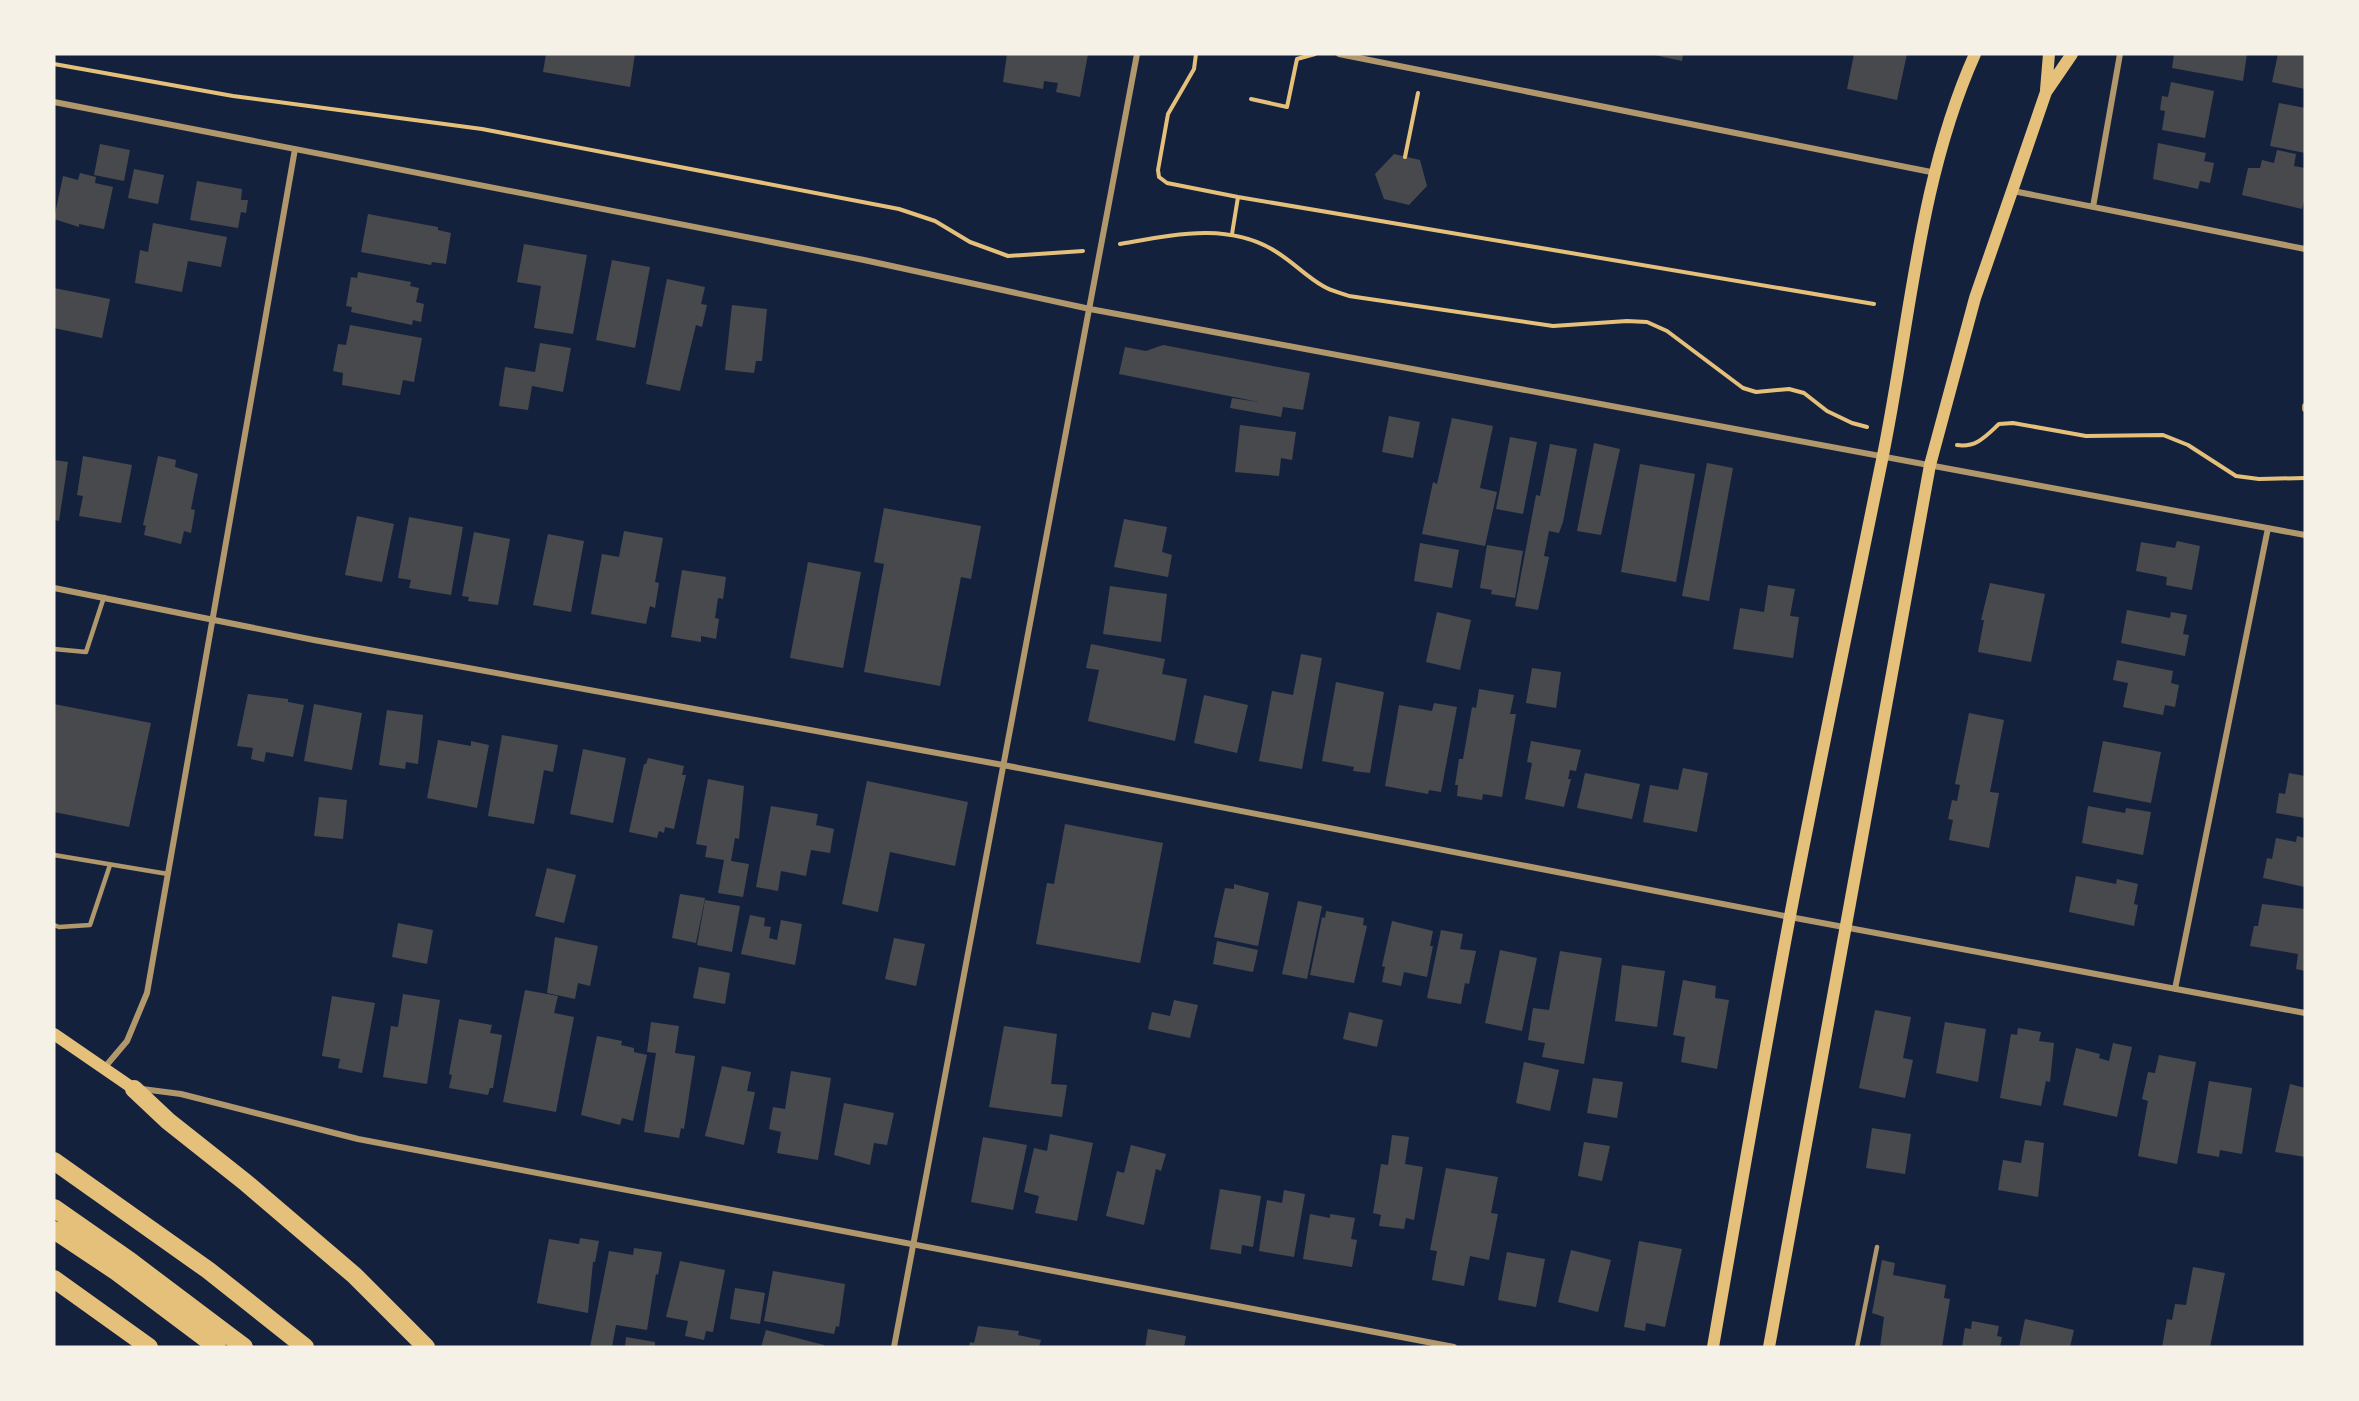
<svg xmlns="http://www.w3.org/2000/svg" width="2359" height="1401" viewBox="0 0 2359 1401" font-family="'IBM Plex Sans',sans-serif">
  <rect width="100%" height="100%" fill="#14213d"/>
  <path fill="#48494c" d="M546,54H635L630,87L543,72Z
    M1007,54H1088L1080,97L1056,92L1058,83L1044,81L1043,89L1003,82Z
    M1650,54H1683L1682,61Z
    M1854,54H1907L1897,100L1847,89Z
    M2174,54H2247L2243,81L2172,68Z
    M2278,54H2305V89L2272,82Z
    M2171,82L2214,91L2205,138L2162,130L2165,111L2160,110L2162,96L2168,97Z
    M2279,103L2305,108V153L2270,146Z
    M2158,143L2206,153L2204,161L2214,163L2210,183L2200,181L2198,189L2153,179Z
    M100,144L130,150L124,181L94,175Z
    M2277,150L2296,154L2294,166L2305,168V197L2302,209L2242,195L2248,168H2260L2262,160L2274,163Z
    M1394,154L1420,160L1427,186L1409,205L1384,199L1375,174Z
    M134,169L164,175L158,204L128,198Z
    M80,173L96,177L95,183L113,187L104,229L79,224V227L54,219L63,176L78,180Z
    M197,181L242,189L241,200H248L246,213L241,212L238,228L190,220Z
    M368,214L438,227V230L451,233L446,264L432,262L431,265L361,252Z
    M153,223L227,237L221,267L188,261L182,292L135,283L140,250L148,252Z
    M524,244L587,255L573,334L534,328L541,286L517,282Z
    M612,260L650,267L635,348L596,340Z
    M358,272L411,282L410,286L419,288L416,302L424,304L421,322L413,320L412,325L351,312L352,307L346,306L351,277L357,278Z
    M667,279L705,287L701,304L707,305L702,327L696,325L680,391L646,384Z
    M54,288L110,299L102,338L54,328Z
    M732,305L767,309L762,361H756L754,373L725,370Z
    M350,325L422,338L414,382L403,380L400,395L342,385L343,373L333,371L338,344L346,345Z
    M540,343L571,348L563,392L532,386L528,410L499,406L505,367L535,372Z
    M1163,345L1310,373L1303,410L1283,407L1281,417L1230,408L1232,398L1259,402L1119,374L1125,347L1146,351Z
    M1389,416L1420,422L1413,458L1382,452Z
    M1452,418L1493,426L1480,488L1497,492L1485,546L1422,534L1433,482L1437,484Z
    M1240,425L1296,432L1292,460L1281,458L1279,476L1235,472Z
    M1510,437L1537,442L1523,514L1496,509Z
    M1594,443L1620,449L1601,535L1577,531Z
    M1550,444L1577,449L1563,522L1559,533L1549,531L1544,556L1549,557L1538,610L1515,606L1536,495L1540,496Z
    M83,456L132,465L121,523L79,516L83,496L77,495Z
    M158,456L176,460L175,467L198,474L191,509L195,510L191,533L184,531L181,544L144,535L146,526L143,525Z
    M54,460L68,462L59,521L54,520Z
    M1707,463L1733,468L1709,601L1682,596Z
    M1640,464L1695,474L1676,582L1621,572Z
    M884,508L981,526L971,579L961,577L940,686L864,672L884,564L874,562Z
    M357,516L394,524L382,582L345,575Z
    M409,517L463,527L451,595L409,588L411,580L398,578Z
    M1124,519L1167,527L1162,552L1172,555L1168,577L1114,567Z
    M624,531L663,538L655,582L659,583L655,608L650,606L646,624L591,614L602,554L619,557Z
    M474,532L510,539L498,605L468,601L469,597L462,596Z
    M548,534L584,541L571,612L533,605Z
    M2177,541L2200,546L2192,590L2166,585L2167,577L2136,571L2141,542L2175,548Z
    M1420,543L1459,550L1452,588L1414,581Z
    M1487,545L1523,551L1515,598L1491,594L1492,590L1480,588Z
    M808,562L861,572L843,668L790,658Z
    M682,570L726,577L723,599L718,598L715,618L719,619L716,639L701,636V642L671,637Z
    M1990,583L2045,594L2031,662L1978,652L1984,620H1981Z
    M1768,585L1795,589L1790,616L1799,617L1793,658L1733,649L1740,608L1764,612Z
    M1110,586L1167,594L1161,642L1103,634Z
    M2127,610L2170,618L2171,612L2187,615L2183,634L2189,635L2185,656L2121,643Z
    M1437,612L1471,620L1460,670L1426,662Z
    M1091,644L1165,659L1162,674L1187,679L1175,741L1088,721L1099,670L1086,668Z
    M1301,654L1322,658L1302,769L1259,761L1272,691L1293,695Z
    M2117,660L2173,671L2171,683L2179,685L2175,707L2165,705L2163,715L2123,707L2128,683L2113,680Z
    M1532,668L1561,672L1556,708L1526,703Z
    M1336,682L1384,692L1370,773L1353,771L1354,767L1322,761Z
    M1479,689L1514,695L1510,714H1516L1502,797L1483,794L1482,800L1457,796L1458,785H1455L1459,759H1463L1472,707L1476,708Z
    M248,694L288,699V702L304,705L293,757L266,752L264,762L251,759L253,748L237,746Z
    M1204,695L1248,705L1237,753L1194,743Z
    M1434,703L1457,707L1441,792L1429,790L1428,794L1385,786L1399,705L1432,711Z
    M54,704L151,723L129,827L54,812Z
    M314,704L362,713L352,770L304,761Z
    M387,710L423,715L418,764L406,762L405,769L379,765Z
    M1969,713L2004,720L1990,792L1999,793L1989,848L1949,840L1953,820L1948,819L1952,800L1957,801L1960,785L1955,784Z
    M502,735L558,745L553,772L544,770L534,824L488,816Z
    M438,740L471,746V741L489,745L477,808L427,798Z
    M1531,741L1581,750L1576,771L1570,770L1568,779H1571L1564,807L1525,799L1532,763L1527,762Z
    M2103,741L2161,752L2151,803L2093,792Z
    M583,749L626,758L613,823L570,814Z
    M648,758L684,766L682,775H686L674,829L665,827L664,833L659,831L657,838L629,832L644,764H646Z
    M1683,768L1708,773L1697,832L1643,822L1650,785L1678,790Z
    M1585,773L1640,784L1632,819L1577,808Z
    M2289,773L2305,776V818L2276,813L2279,793L2285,794Z
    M708,779L744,786L739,839L735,838L731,861L749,864L743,897L718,893L724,860L705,857L707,846L696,844Z
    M867,781L968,802L955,866L890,852L878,912L842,904Z
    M319,797L347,800L343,839L314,836Z
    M771,806L818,814L816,825L834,829L830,853L811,850L806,876L781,871L778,891L756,887Z
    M2088,806L2125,813L2126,808L2151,812L2143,855L2082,843Z
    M1065,824L1163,843L1140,963L1036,944L1047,883L1054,884Z
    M2297,836L2305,838V887L2263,878L2267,858L2272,859L2276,838L2296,842Z
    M547,868L576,875L564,923L535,916Z
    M2076,876L2116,884L2117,879L2138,884L2134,904L2138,905L2134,926L2069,912Z
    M1234,884L1269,893L1258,946L1214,937L1225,888L1234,889Z
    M680,894L705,898L696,943L672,938Z
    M705,900L740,906L732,952L697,945Z
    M1298,901L1322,906L1307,979L1282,974Z
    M2262,904L2305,909V971L2296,969L2298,954L2250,946L2254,926H2258Z
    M1326,911L1364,918L1363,925L1367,926L1354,983L1310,975L1322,917L1325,918Z
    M750,915L765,918L764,926L771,927L769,938L777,940L781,920L802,924L795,965L741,954Z
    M1392,921L1433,931L1430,946H1433L1427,977L1404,972L1401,986L1382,982L1385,967L1382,966Z
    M398,923L433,930L427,964L392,957Z
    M1441,930L1463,934L1460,949L1476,951L1469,984L1465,983L1461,1004L1427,998Z
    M555,937L598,946L590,986L578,983L575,999L547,993Z
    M894,938L925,944L916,986L885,979Z
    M1217,941L1258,950L1253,972L1213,964Z
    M1500,950L1537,958L1522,1031L1485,1023Z
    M1560,951L1602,958L1584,1064L1542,1057L1545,1043L1528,1040L1533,1008L1549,1010Z
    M1622,965L1665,971L1657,1027L1615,1021Z
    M699,967L730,973L725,1004L693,998Z
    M1683,980L1716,986L1715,998L1729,1000L1717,1069L1681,1062L1685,1037L1673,1035Z
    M525,990L558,996L554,1013L574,1017L556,1112L503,1102Z
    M403,994L440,1000L427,1084L383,1077L391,1026L398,1027Z
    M332,996L375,1003L362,1073L338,1068L340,1059L322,1056Z
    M1174,1000L1198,1005L1190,1038L1148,1029L1152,1012L1170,1016Z
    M1875,1010L1911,1017L1903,1058L1913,1060L1905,1098L1859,1088Z
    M1349,1012L1383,1020L1377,1047L1343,1039Z
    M459,1019L492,1025L490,1033L502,1035L493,1088H490L488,1095L449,1088L452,1075L449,1074Z
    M651,1022L679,1026L675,1053L695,1056L684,1129L681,1128L679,1138L644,1132L656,1053L647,1052Z
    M1945,1022L1986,1029L1978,1082L1936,1073Z
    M1004,1026L1057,1034L1051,1084L1067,1085L1062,1117L989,1107Z
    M2018,1028L2041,1032L2039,1041L2054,1043L2050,1082L2046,1081L2041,1106L2000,1098L2011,1034L2017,1035Z
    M597,1036L622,1041L621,1045L634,1048V1052L647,1055L633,1121L622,1118L620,1125L581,1115Z
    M2113,1043L2132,1047L2117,1117L2063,1105L2076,1048L2100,1054L2099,1058L2109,1061Z
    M2159,1055L2196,1062L2177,1164L2138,1156L2148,1101L2142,1099L2148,1072L2155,1073Z
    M1524,1062L1559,1070L1550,1111L1516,1103Z
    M722,1066L751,1072L747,1091L755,1092L744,1145L705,1136Z
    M791,1071L831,1078L818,1160L777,1153L781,1132L769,1129L773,1107L785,1109Z
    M1593,1078L1623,1082L1617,1118L1587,1113Z
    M2209,1081L2252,1088L2242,1154L2220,1150L2219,1157L2197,1153Z
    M2290,1084L2305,1088V1157L2275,1152Z
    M844,1103L894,1113L887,1145L874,1143L870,1165L834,1155Z
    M1872,1128L1911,1134L1905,1174L1866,1168Z
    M1050,1134L1093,1143L1077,1221L1035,1213L1039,1196L1024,1192L1034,1148L1047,1151Z
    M1392,1135L1409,1137L1405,1164L1423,1167L1414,1220L1406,1218L1404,1229L1379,1226L1381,1215L1373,1213L1381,1164L1388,1165Z
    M983,1137L1027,1145L1013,1210L971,1202Z
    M2025,1140L2044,1143L2038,1197L1998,1190L2003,1160L2021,1163Z
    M1584,1142L1610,1146L1602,1181L1578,1176Z
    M1131,1145L1166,1154L1161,1171L1156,1169L1144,1225L1106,1216L1117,1171L1124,1173Z
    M1446,1168L1498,1177L1491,1213L1498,1214L1489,1260L1470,1256L1464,1286L1432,1280L1437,1251L1430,1250Z
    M1220,1189L1261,1196L1253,1247L1242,1245L1241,1254L1210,1249Z
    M1284,1190L1305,1194L1294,1257L1259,1251L1267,1200L1282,1203Z
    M1310,1214L1330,1218V1214L1355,1218L1351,1239L1357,1240L1352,1267L1303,1259Z
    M580,1238L599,1241L595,1262H593L588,1313L537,1303L549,1239L579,1244Z
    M1639,1241L1682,1249L1665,1327L1646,1323L1645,1331L1624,1327Z
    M634,1248L662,1252L658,1275L656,1274L647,1330L616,1325L612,1347H590L609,1251L633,1255Z
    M1571,1250L1611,1260L1598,1312L1558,1302Z
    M1507,1252L1545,1259L1536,1307L1498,1300Z
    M1882,1260L1895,1263L1893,1275L1946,1285L1944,1298L1950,1299L1942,1347H1880L1884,1317L1872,1313Z
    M680,1261L725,1270L713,1332L706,1331L704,1340L685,1336L688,1321L666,1317Z
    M2193,1267L2225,1273L2210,1347H2162L2167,1319L2172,1320L2175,1304L2186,1305Z
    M773,1271L845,1284L839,1327L836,1326L834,1334L764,1321Z
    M735,1288L765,1293L760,1324L730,1319Z
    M2025,1319L2074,1330L2070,1347H2019Z
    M1972,1321L1999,1326L1997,1336L2002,1337L2000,1347H1962L1965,1328L1971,1329Z
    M978,1326L1019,1331L1018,1335L1041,1340L1039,1347H969L970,1342L974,1343Z
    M1148,1329L1186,1336L1184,1347H1145Z
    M766,1330L824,1345V1347H761Z
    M626,1337L655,1342V1347H625Z"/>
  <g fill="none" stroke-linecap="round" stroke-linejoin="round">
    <path stroke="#e5c07b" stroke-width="4" d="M1196,54L1194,69L1168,114L1158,170L1159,177L1167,183L1238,197L1874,304
      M54,64L233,96L482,129L899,209L935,221L970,242L1008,256L1083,251
      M1251,99L1287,107L1297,59L1315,54
      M1405,157L1418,93
      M1232,234L1238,197
      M1120,244C1172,235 1230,221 1278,253C1294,263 1307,277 1323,286C1331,291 1341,293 1349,296L1553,326L1627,321L1647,322L1667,331L1743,388L1756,392L1789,389L1804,393L1827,411L1852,423L1867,427
      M1957,445C1976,448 1986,436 1999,424L2013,423L2086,436L2163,435L2188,445L2236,476L2259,479L2305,478"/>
    <path stroke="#b1986c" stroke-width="4.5" d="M54,649L86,652L104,597
      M54,855L168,874
      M54,925L59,927L90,925L110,865
      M1857,1347L1877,1247"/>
    <path stroke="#b1986c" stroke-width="6" d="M1339,54L1936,173
      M54,102L864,260L1090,309L2305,535
      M2013,191L2305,249
      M2093,207L2120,54
      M2305,406V409
      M54,588L314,640L1003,765L1790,917L2305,1013
      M2175,989L2268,528
      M105,1067L127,1041L147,993L295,149
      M142,1089L181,1094L358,1139L1454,1347
      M894,1347L1137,54"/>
    <path stroke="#e5c07b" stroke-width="12" d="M2046,90L2049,54
      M54,1034L134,1089
      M1713,1347C1738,1203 1763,1059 1790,916C1819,764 1851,612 1882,460C1910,325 1918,181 1975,54
      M1769,1347L1930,465L1975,298L2012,191L2046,92L2072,54"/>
    <path stroke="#e5c07b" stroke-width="18" d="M134,1089L168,1121L245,1182L354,1275L426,1347
      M54,1161L208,1270L305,1347
      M54,1208L130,1261L244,1347
      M54,1230L117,1272L217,1347
      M54,1279L149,1347"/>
  </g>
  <rect width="2359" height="1401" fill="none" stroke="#f6f1e7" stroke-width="111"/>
</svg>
